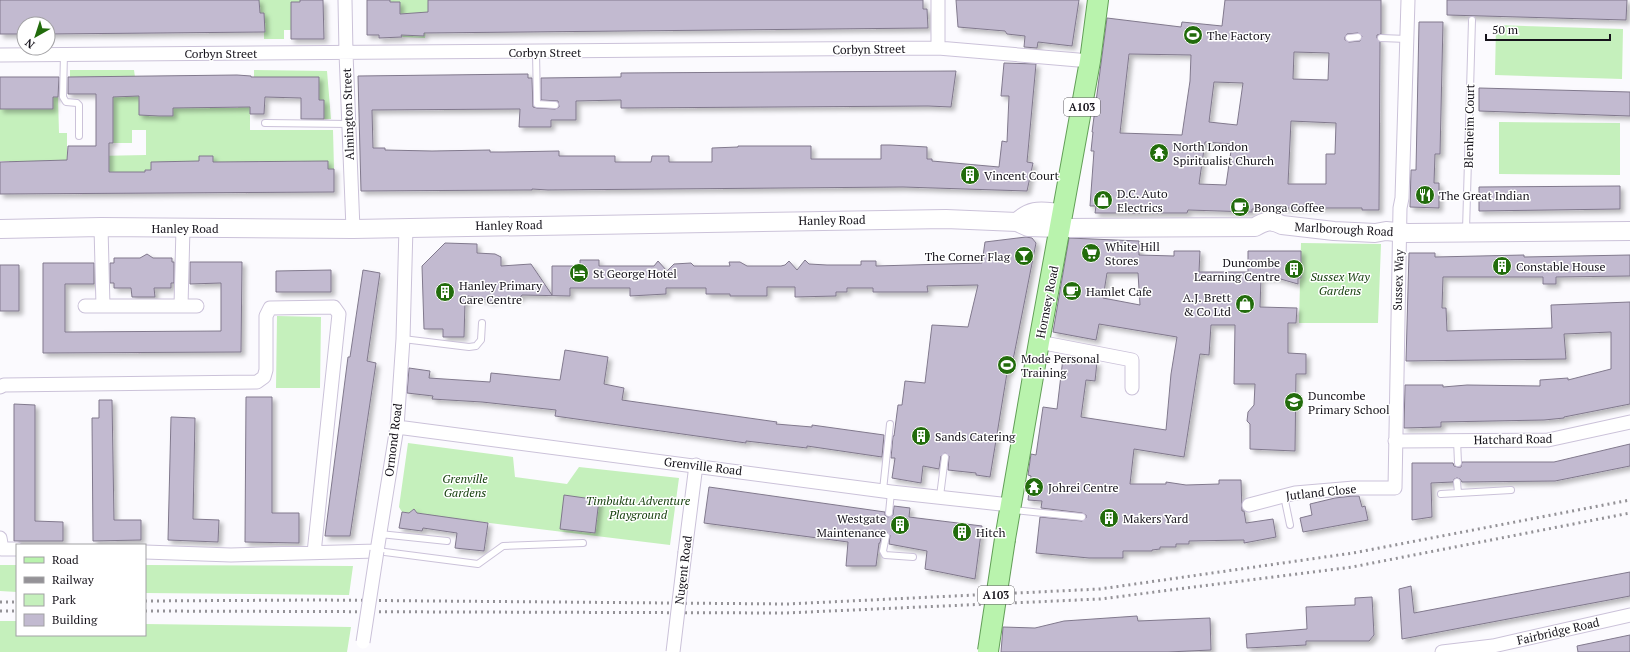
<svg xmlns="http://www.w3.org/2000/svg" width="1630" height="652" viewBox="0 0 1630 652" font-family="'PT Serif',serif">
  <defs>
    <filter id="shadow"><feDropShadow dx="3.5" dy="3.5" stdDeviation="2" flood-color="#0004"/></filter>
  </defs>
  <rect width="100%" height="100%" fill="#fbfafe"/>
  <path fill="#c5f0bc" d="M259,0H300V2H291V19L300,30H284V39H264V14L260,13Z
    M390,0H428V12L425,38L402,37L401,26Z
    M1496,25L1623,29L1622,79L1495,75Z
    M70,70H134L135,77H70Z
    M254,70L327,71L331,119H324V100H319V77H254Z
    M135,92V96H139V109L216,106V108H238V95H242V107H250V130H333L334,169H328V161H311V169L302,161H285L275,170V161H258V170L249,169V162H231V170L222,162H213V156H200L199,170H145V172H75L96,156L146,155V130H132V143H113V104L105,94Z
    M2,97L53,109V97H58L59,133H67V170L62,160L41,161V170H10L9,161H0V109H2Z
    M1499,122L1620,123V175L1499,174Z
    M1301,243L1381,244L1378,323H1299Z
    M277,316L321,317L320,388H276Z
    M408,443L513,457L515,477L567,484L579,467L679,478L670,545L417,514L414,509L409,513L402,512L399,507Z
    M0,565H17V592L0,591Z
    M145,565L353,566L349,595L145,593Z
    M0,621H17V635H145V624L351,627L347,652H0Z"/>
  <path fill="#c2bad0" stroke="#81798d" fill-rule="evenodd" filter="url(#shadow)" d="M0,0H259L260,13H264L265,32L48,34V24H24V34H0Z
    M300,0H323L324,39H291V2H300Z
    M367,0H390V2H400V14L428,12V0H923V9H927L928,28L424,33V36L401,35L402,37L379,38V35H367Z
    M956,0H1079L1072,46L1038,42L1037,48L1024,47L1025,36L1007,34L1005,31L958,27Z
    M1225,0H1381V34L1377,35V38L1380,42L1379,210H1362V208H1285L1252,209V212L1188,210L1187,213H1095L1096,206H1090L1094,151H1091L1093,132H1092L1107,18L1181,27L1182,22L1222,26ZM1358,33L1362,36L1360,41L1349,42L1345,40V37L1347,34ZM1294,52L1329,53L1328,80L1293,79ZM1129,54L1191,55L1190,81L1182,135L1120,133ZM1214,82L1243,83L1237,125L1209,122ZM1291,121L1336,123L1335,154H1326V184H1288ZM1205,142L1232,144L1226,185L1199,184Z
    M1447,0H1627L1626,20L1447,15Z
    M1419,22H1443L1440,154H1435L1434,183H1439V208L1410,207L1411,170H1416Z
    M1004,63L1036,64L1027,162L1033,163L1027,191L903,187L548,190L532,189V190H525L361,191L358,76L528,74V78H532L533,107L537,108L555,109L559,107L558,101L541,100V78L621,77V73L956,71L951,107L928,106L621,108V100L576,101V120H551V127H519L520,109L372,110L373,148H385V150L432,151L490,150V152H504L559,151V156H615V162H651L652,156H669V162H712V148L738,147V146H811V159H881V145H890L927,147V159H932V161L999,167L1002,141L1007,142L1009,96H1001Z
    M237,75L251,76V77H319V100H324V119H301V98L265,97L264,114H250V107L173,108V116H159L139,115V96L113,97V143H109V172H145V170H151V162L199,161V156H213V162L328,161V169H334V192L0,194V162L67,160L68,146H96V94H68V77Z
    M0,77H59L58,97H53V109H0Z
    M1479,88L1630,92V116L1479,111Z
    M1620,186V209L1479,211V187Z
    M1026,237L1032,238L1036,243L1014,355L1009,373H1007L990,477L976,475V473L948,470L949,456L945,453L941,456L939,469L923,466L921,483L892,478L895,458H891L893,436H894L898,405H902L905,381L925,383L932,325L968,327L978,285L927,286L928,292H873V288H847V292H836V296L795,297V287H767V296H730V294H706V288H666V294L630,296V288H570V296L522,295L520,298L499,299L491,301L468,296V302H465L464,337H443V329H424L422,266L445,243L477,244V253L495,254L501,257V266L531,264L552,295V266H580V260H599V266H654L658,261L667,271L674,264L691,263L694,266H730L729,262H740L747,266H781L785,265L789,261L797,270L805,260L809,264L827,265H861V261H876V266L982,263L985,242Z
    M1069,238L1139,241V255L1174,256V251H1200L1199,272H1248V251H1301V278H1298V284L1277,278H1261L1260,307L1297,308L1296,323H1288V353L1306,354V374H1296L1295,451L1250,449V424L1247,421L1248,412L1254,405L1255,384H1234L1235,325H1211L1209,355L1200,354L1184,457L1134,449L1130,484H1166V482L1186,485L1219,484V480H1241L1242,511H1244L1246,523L1273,519L1276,537L1244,543V540L1189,541V544H1176V547H1160V549L1152,550V551H1123V558H1089L1036,553L1040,517L1082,521L1086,518V515L1082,513L1041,508L1042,501L1028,500L1031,476L1028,475L1031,454L1036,455L1043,407L1057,409L1063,358L1097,362L1095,381L1086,380L1081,417L1166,430L1171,374L1177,337L1099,324L1096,340L1053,332ZM1107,273H1138L1140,305L1103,298Z
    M1409,253H1435V257L1524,255V257L1630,255V276L1556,277V284H1543V277H1443L1442,308H1446L1447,331L1552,328L1551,305L1630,302V404L1564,417V418L1544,420L1441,422V427L1404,428L1405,385H1443V387L1467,385L1540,386V380L1568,378V380L1611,369V332L1564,334L1566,359L1406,361Z
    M147,254L153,258H172V262H174V283H171V288H154L155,297H132L131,288H114V283H110V263H114V258H140Z
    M190,262H242L241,352L43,353V263H94V284H65V332L221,331V283L190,284Z
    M0,265H19V311H0Z
    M331,270V292H276V271Z
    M363,270L380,273L367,361L376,363L350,536H325L348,357H350Z
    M565,350L608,357L604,384L624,388L622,400L777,422L776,424L812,427V425L884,435L882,457L807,446V448L746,441V443L555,416L556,410L482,402L432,399L433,396L407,393L409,368L430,371L429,378L490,382L491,373L560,380Z
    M246,397H272V513H299V543L245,542Z
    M99,400H112L114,520H141V540L93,541L92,418H99Z
    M14,404L35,405V521L63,522V541H14Z
    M171,417L195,418L193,519L219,520L218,542L168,540Z
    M1630,444V466L1555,481L1462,482L1460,479L1457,478L1454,479L1453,482L1431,483L1432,517L1412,520V463H1453L1454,466L1458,467H1461L1462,462H1554Z
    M709,487L885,512V515L888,517L893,515L894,506L910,508L909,517L982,526L975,579L925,569L927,551L889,544L890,535L887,532L882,533L880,543H879L876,566H846L848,542L704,523Z
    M564,495L599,500L595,533L560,529Z
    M1352,496H1359L1362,507L1365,506L1368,520L1303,532L1300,518L1312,515L1310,504L1335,498Z
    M414,509L417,513L488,523L484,551L455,548L457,533L423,528L422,531L399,528L402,512L409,513Z
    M1630,572V596L1402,639L1399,589L1411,586L1414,613Z
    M1372,597L1374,635L1369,641H1306V645L1247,648L1246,634L1307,629L1306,607L1355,605V598Z
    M1137,616L1138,621L1210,618L1211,650L1168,652H1001L1003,627L1035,628L1064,621Z
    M1630,635V652H1578L1577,646Z"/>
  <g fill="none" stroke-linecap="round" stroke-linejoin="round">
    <defs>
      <path id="lane" d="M1349,38L1358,37
        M1381,38L1407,39
        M536,52L537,104L555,105
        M64,53L63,97L66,102L77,103L79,105V136
        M265,123L349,124
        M1466,230L1472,20
        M403,339L469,347L476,346L481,340L482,323
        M1457,440L1458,463
        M1457,482L1458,493
        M883,490L890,424
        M1441,494L1511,490
        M940,496L945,457
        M1284,496L1290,525
        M1013,510L1082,517
        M889,513L891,492
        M380,534L447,541
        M886,536L883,551L885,555L913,557
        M377,551L478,564L503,546L583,543"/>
      <path id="street" d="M345,0L346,53L353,229
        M938,48V0
        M0,55L938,48L1090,61
        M101,227L103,306
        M85,306H197
        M181,306L183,228
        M1039,342L1132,360V388
        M0,387L4,385L257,382L264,377L266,370V316L270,308L334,307L339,314L314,553
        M397,427L891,492L1010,505
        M1395,441L1548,440L1630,422
        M1249,505L1295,493L1354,488H1395L1400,208L1402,198L1408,0
        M0,538L2,549H17
        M145,552L231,555L377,551L397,427L403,339L406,227
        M685,552L696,465
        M1442,652L1493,646L1630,615"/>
      <path id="secondary" d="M1017,222C1033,207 1043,212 1063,213
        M0,229L101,227L353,229L946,219L1017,222L1028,227L1061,228L1255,227C1265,221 1271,219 1282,225L1334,231L1375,233L1386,231L1408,233L1630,231"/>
      <path id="primary" d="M1005,539L1039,342L1090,61L1098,0"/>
    </defs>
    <use href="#lane" stroke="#cbc2d9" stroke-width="8"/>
    <use href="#street" stroke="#cbc2d9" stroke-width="15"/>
    <use href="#secondary" stroke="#cbc2d9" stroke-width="20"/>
    <use href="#primary" stroke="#629f57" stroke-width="22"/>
    <use href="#lane" stroke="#fff" stroke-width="6"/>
    <use href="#street" stroke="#fff" stroke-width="13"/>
    <use href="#secondary" stroke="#fff" stroke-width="18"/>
    <use href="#primary" stroke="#b9f3ad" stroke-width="20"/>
    <path stroke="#949297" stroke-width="3" stroke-dasharray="2 4" stroke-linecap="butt" d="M145,601L318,600L787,604L1100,589L1353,553L1630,500
      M0,602H17
      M0,611H17
      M145,611L786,613L1100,599L1352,567L1630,513"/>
    <defs>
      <path id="street-bridge" d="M363,642L377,551
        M673,652L685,552"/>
      <path id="primary-bridge" d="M988,651L1005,539"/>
    </defs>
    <use href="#street-bridge" stroke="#cbc2d9" stroke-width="15" stroke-linecap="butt"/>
    <use href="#primary-bridge" stroke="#629f57" stroke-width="22" stroke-linecap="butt"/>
    <use href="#street-bridge" stroke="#fff" stroke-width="13"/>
    <use href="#primary-bridge" stroke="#b9f3ad" stroke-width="20"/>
  </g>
  <defs>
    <symbol id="stadium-disc" viewBox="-11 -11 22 22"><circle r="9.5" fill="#226c0c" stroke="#fff"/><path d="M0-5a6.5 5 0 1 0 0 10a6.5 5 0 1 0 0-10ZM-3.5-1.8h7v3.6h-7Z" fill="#fff"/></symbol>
    <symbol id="temple-disc" viewBox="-11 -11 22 22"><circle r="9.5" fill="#226c0c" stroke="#fff"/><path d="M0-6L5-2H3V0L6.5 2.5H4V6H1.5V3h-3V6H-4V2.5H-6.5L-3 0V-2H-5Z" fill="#fff"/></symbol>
    <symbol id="building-disc" viewBox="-11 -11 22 22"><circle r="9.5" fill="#226c0c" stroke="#fff"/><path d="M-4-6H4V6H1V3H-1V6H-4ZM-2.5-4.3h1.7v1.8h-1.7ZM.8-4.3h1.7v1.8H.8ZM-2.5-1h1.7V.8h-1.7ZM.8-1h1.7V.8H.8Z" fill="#fff"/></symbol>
    <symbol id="restaurant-disc" viewBox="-11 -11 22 22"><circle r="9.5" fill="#226c0c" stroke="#fff"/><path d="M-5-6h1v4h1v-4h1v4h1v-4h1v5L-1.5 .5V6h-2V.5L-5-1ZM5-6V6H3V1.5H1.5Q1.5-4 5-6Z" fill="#fff"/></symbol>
    <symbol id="shop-disc" viewBox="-11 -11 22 22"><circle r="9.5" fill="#226c0c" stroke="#fff"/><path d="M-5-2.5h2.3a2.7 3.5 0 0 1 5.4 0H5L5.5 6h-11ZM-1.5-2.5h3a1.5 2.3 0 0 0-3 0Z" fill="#fff"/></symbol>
    <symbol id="cafe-disc" viewBox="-11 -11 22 22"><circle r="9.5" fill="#226c0c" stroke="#fff"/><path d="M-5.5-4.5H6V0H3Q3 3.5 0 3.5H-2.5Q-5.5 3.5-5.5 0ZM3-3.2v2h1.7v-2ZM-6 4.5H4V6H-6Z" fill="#fff"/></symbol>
    <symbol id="supermarket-disc" viewBox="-11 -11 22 22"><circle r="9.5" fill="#226c0c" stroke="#fff"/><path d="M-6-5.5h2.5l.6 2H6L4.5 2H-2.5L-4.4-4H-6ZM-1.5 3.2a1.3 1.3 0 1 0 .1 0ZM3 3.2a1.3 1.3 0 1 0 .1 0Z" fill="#fff"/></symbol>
    <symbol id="bar-disc" viewBox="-11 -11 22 22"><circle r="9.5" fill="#226c0c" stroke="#fff"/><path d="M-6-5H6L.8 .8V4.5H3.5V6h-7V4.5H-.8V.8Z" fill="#fff"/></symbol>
    <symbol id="hotel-disc" viewBox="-11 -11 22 22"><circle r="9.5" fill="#226c0c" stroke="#fff"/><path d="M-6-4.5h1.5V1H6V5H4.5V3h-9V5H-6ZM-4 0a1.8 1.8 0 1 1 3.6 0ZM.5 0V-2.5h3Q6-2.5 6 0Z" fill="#fff"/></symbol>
    <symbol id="school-disc" viewBox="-11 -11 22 22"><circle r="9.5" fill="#226c0c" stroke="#fff"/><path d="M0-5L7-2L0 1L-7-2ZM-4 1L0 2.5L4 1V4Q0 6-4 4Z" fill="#fff"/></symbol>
  </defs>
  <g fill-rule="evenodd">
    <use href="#stadium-disc" x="1182" y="24" width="22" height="22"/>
    <use href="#temple-disc" x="1148" y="142" width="22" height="22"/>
    <use href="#building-disc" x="959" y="164" width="22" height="22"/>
    <use href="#restaurant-disc" x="1414" y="184" width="22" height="22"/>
    <use href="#shop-disc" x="1092" y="189" width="22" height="22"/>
    <use href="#cafe-disc" x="1229" y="196" width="22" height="22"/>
    <use href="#supermarket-disc" x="1080" y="242" width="22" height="22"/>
    <use href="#bar-disc" x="1013" y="245" width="22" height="22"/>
    <use href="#building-disc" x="1491" y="255" width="22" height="22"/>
    <use href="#building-disc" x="1283" y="258" width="22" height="22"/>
    <use href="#hotel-disc" x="568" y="262" width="22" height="22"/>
    <use href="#cafe-disc" x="1061" y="280" width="22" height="22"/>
    <use href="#building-disc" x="434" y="281" width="22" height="22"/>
    <use href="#shop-disc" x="1234" y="293" width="22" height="22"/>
    <use href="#stadium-disc" x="996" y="354" width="22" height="22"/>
    <use href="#school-disc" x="1283" y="391" width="22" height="22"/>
    <use href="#building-disc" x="910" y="425" width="22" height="22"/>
    <use href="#temple-disc" x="1023" y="476" width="22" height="22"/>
    <use href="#building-disc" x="1098" y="507" width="22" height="22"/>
    <use href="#building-disc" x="889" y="514" width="22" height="22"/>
    <use href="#building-disc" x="951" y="521" width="22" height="22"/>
  </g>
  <g text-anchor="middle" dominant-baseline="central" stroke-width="3" stroke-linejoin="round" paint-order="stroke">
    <g fill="#fff" stroke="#5c5a5f" stroke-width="1">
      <rect x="1064" y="98" width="36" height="18" rx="3"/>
      <rect x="978" y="586" width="36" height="18" rx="3"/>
    </g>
    <g font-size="11" font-weight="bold" fill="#16131b">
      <text x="1082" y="107">A103</text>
      <text x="996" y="595">A103</text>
    </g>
    <g font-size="12" fill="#16131b" stroke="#fff" text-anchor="start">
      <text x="1207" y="35">The Factory</text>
      <text x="1173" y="146">North London<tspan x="1173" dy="14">Spiritualist Church</tspan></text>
      <text x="984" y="175">Vincent Court</text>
      <text x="1117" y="193">D.C. Auto<tspan x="1117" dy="14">Electrics</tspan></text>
      <text x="1439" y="195">The Great Indian</text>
      <text x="1254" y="207">Bonga Coffee</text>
      <text x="1105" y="246">White Hill<tspan x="1105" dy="14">Stores</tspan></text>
      <text x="1010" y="256" text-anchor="end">The Corner Flag</text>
      <text x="1280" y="262" text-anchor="end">Duncombe<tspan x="1280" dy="14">Learning Centre</tspan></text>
      <text x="1516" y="266">Constable House</text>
      <text x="593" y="273">St George Hotel</text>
      <text x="459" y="285">Hanley Primary<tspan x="459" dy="14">Care Centre</tspan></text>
      <text x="1086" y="291">Hamlet Cafe</text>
      <text x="1231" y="297" text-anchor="end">A.J. Brett<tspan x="1231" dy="14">&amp; Co Ltd</tspan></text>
      <text x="1021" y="358">Mode Personal<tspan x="1021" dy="14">Training</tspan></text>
      <text x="1308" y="395">Duncombe<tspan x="1308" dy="14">Primary School</tspan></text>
      <text x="935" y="436">Sands Catering</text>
      <text x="1048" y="487">Johrei Centre</text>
      <text x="886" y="518" text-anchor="end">Westgate<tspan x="886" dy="14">Maintenance</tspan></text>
      <text x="1123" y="518">Makers Yard</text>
      <text x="976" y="532">Hitch</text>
    </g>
    <g font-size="12" fill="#16131b" stroke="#fff">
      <text transform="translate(869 49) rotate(-1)">Corbyn Street</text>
      <text x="545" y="52">Corbyn Street</text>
      <text x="221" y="53">Corbyn Street</text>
      <text transform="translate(348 114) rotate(-92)">Almington Street</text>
      <text transform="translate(1469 126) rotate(-89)">Blenheim Court</text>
      <text transform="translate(832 220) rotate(-1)">Hanley Road</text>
      <text transform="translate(509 225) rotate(-1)">Hanley Road</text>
      <text x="185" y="228">Hanley Road</text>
      <text transform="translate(1344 229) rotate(3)">Marlborough Road</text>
      <text transform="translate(1398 280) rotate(-88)">Sussex Way</text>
      <text transform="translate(1047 302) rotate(-79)">Hornsey Road</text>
      <text transform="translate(1513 439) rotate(-1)">Hatchard Road</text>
      <text transform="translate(393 440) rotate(-83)">Ormond Road</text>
      <text transform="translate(703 466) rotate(7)">Grenville Road</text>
      <text transform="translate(1321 492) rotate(-6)">Jutland Close</text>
      <text transform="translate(683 570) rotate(-83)">Nugent Road</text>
      <text transform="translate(1558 631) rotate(-13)">Fairbridge Road</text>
    </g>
    <g font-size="12" font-style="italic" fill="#18410f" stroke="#fff">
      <text x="1340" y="276">Sussex Way<tspan x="1340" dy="14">Gardens</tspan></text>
      <text x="465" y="478">Grenville<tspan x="465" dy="14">Gardens</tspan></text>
      <text x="638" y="500">Timbuktu Adventure<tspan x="638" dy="14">Playground</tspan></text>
    </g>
  </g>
  <rect x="16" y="544" width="130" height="92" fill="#ffffff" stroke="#a2a1a4"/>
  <rect x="24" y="557" width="20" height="6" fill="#b9f3ad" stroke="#a2a1a4"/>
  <text x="52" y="564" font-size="12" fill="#16131b">Road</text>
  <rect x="24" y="577" width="20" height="6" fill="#949297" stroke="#a2a1a4"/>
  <text x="52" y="584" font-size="12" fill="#16131b">Railway</text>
  <rect x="24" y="594" width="20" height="12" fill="#c5f0bc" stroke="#a2a1a4"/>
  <text x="52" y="604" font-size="12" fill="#16131b">Park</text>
  <rect x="24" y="614" width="20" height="12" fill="#c2bad0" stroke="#a2a1a4"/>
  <text x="52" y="624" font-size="12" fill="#16131b">Building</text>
  <g transform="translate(36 36) rotate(219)"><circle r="19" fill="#ffffff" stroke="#a2a1a4"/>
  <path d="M0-3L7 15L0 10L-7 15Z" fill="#226c0c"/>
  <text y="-6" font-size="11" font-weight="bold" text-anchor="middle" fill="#16131b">N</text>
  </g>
  <path d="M1486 34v6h124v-6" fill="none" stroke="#16131b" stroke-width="2"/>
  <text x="1492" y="34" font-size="12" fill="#16131b" stroke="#ffffff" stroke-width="3" paint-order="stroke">50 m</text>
</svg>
